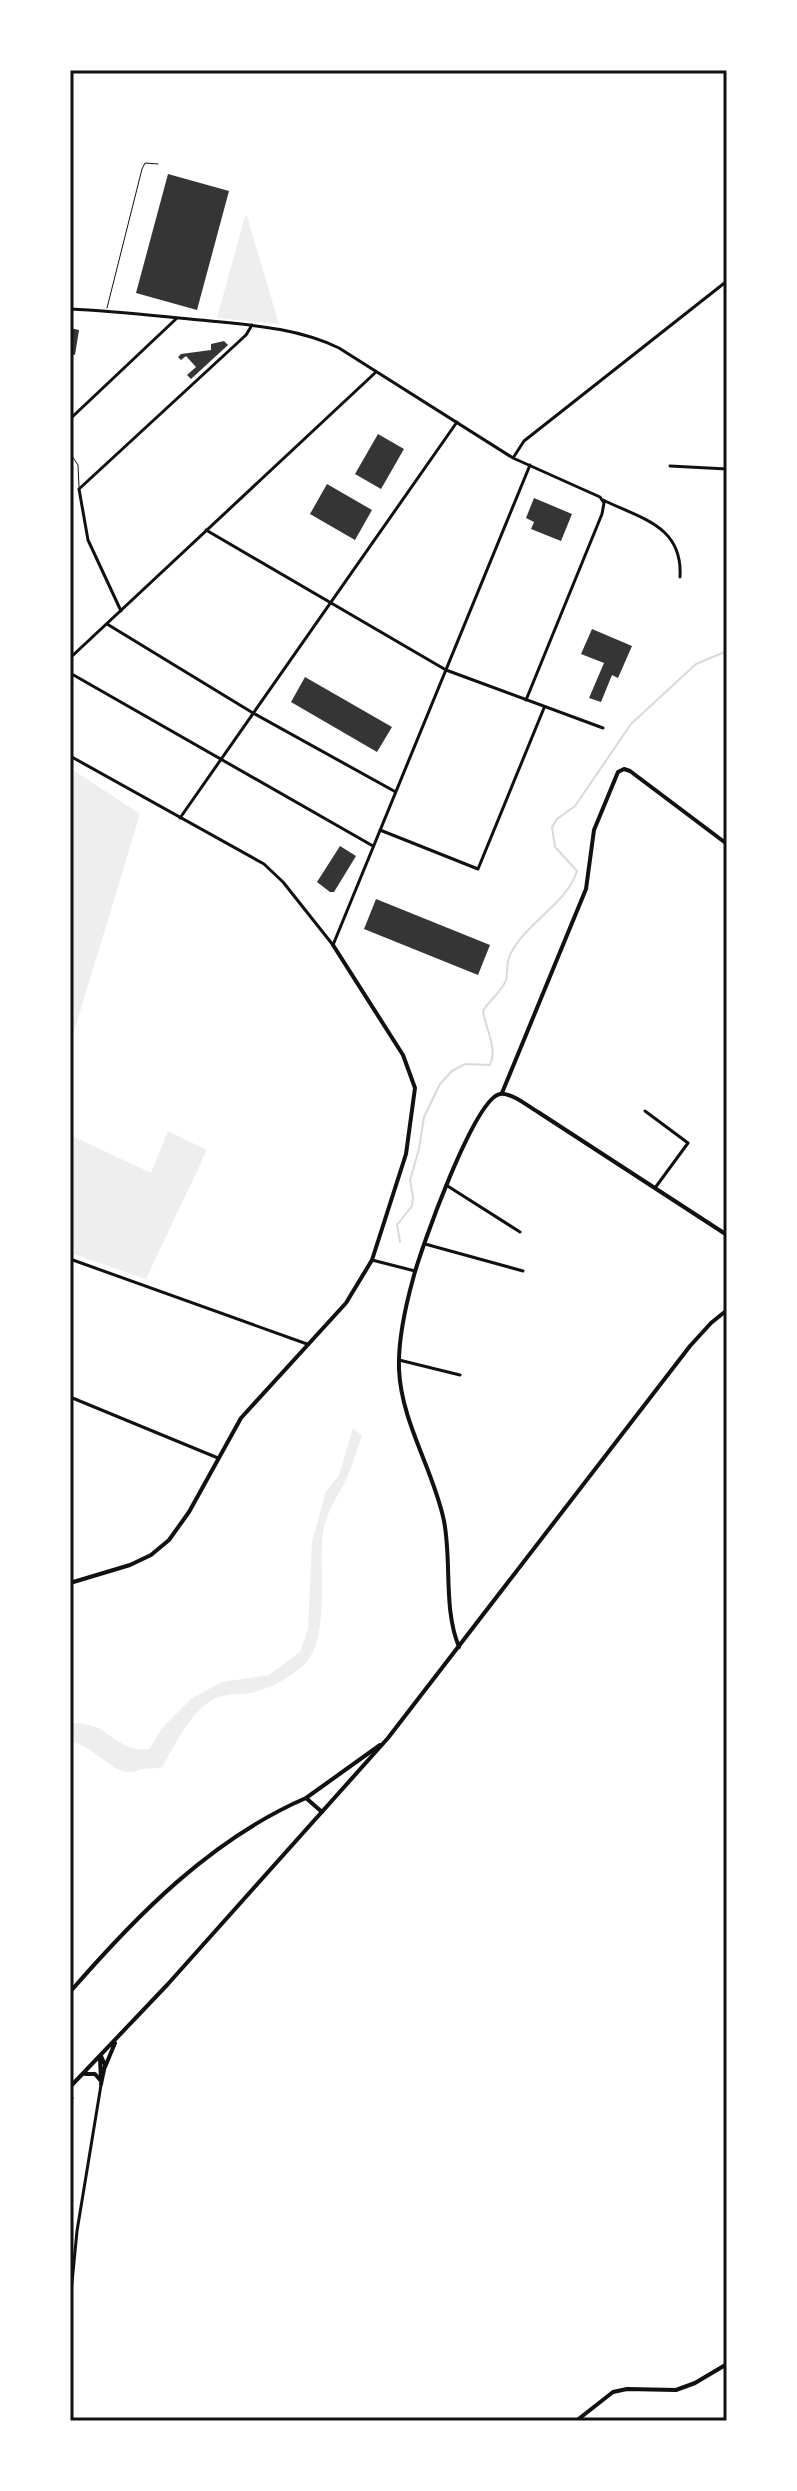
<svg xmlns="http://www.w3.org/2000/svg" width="797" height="2491" viewBox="0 0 797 2491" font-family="'Source Sans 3',sans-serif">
  <rect width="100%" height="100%" fill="#fff"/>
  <path fill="#eee" d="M245,216H247L279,324L217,318Z
    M70,768L140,814L70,1045Z
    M168,1131L207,1150L146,1279L70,1253V1135L151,1173Z
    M353,1428L362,1436C356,1451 352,1468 345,1482C336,1499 326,1513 323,1533C318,1568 331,1638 304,1665C291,1677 268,1690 250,1693C238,1695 226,1693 214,1699C190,1712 175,1745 162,1767C155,1769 150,1768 142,1769C138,1770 134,1773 129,1772C110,1772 94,1745 70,1742V1722C81,1724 92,1724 102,1730C116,1740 130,1752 149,1749L163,1727L192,1698L222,1682L269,1675L300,1652L308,1629L312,1542L326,1491L339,1475Z"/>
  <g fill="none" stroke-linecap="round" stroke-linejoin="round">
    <path stroke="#d9d9d9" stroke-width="2" d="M400,1242L397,1225L412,1206L413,1197L410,1180L419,1149L424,1117L440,1084L452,1071L465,1064L490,1065C498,1048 485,1028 483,1011C489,1000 502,992 506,980C508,972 506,963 510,955C525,923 567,904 577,871L555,847L552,827L557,819L575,806L631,724L696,664L727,651"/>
  </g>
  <path fill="#353535" d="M168,174L229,191L197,310L136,293Z
    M70,328L79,330L75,355L70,354Z
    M224,341L228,345L191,379L187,375L196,367L186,356L181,360L178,357L181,354L211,350V344Z
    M378,434L404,449L381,489L355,474Z
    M327,484L372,510L355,540L310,514Z
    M534,498L572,514L561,541L531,529L534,522L526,518Z
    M592,629L632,646L618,678L612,675L601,702L589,698L604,663L581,654Z
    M305,677L392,727L377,752L291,702Z
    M340,846L356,856L334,892H330L317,882Z
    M376,899L490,945L478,975L364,929Z"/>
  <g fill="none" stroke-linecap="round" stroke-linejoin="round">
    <path stroke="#111" stroke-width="1" d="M107,308L142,169L145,163L158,164
      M70,453L78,465L79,487"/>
    <path stroke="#111" stroke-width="3" d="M70,309C113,311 157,316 200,320C248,325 295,327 339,348L513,458L600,497L604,503L602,514L526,700
      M70,419L177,318
      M513,458L524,441L727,281
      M670,466L727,469
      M603,500C642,519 683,526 680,577
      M206,530L446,670L603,728
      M121,611L88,540L79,489L246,335L252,325
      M107,624L253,713L394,791
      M70,658L376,372
      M70,673L373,846
      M70,756L264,864L283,882L333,945L530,465
      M180,818L457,422
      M380,830L478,869L544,708
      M645,1111L688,1143L655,1188
      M446,1185L520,1232
      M425,1244L523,1271
      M70,1259L307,1344
      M372,1260L415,1271
      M399,1360L460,1375
      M70,1397L218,1458
      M70,2093L72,2098L70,2102
      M70,2303L77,2231L101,2085"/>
    <path stroke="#111" stroke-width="4" d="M502,1093L586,889L594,830L618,772L624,769L630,771L727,844
      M70,1583L130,1565L151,1555L169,1540L189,1512L241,1418L346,1303L372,1260L406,1154L415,1088L403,1055L333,945
      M459,1647C443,1608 452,1562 444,1521C434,1471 401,1422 399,1369C398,1340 405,1308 413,1279C420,1251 474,1099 500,1094C511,1092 529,1107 538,1112L727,1235
      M306,1798L380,1745
      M70,1992C136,1916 211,1839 306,1798L322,1812
      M576,2421L613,2392L627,2389L676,2390L695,2383L727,2364"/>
    <path stroke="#111" stroke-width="4" d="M101,2056L105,2065L101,2084
      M100,2058L101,2081
      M105,2067L115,2043
      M85,2074H95L101,2081
      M70,2087L168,1984L388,1738L690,1346L711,1323L727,1310"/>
  </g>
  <rect width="797" height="2491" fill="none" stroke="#ffffff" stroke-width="144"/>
  <rect x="72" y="72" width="653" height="2347" fill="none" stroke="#111" stroke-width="3"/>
</svg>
